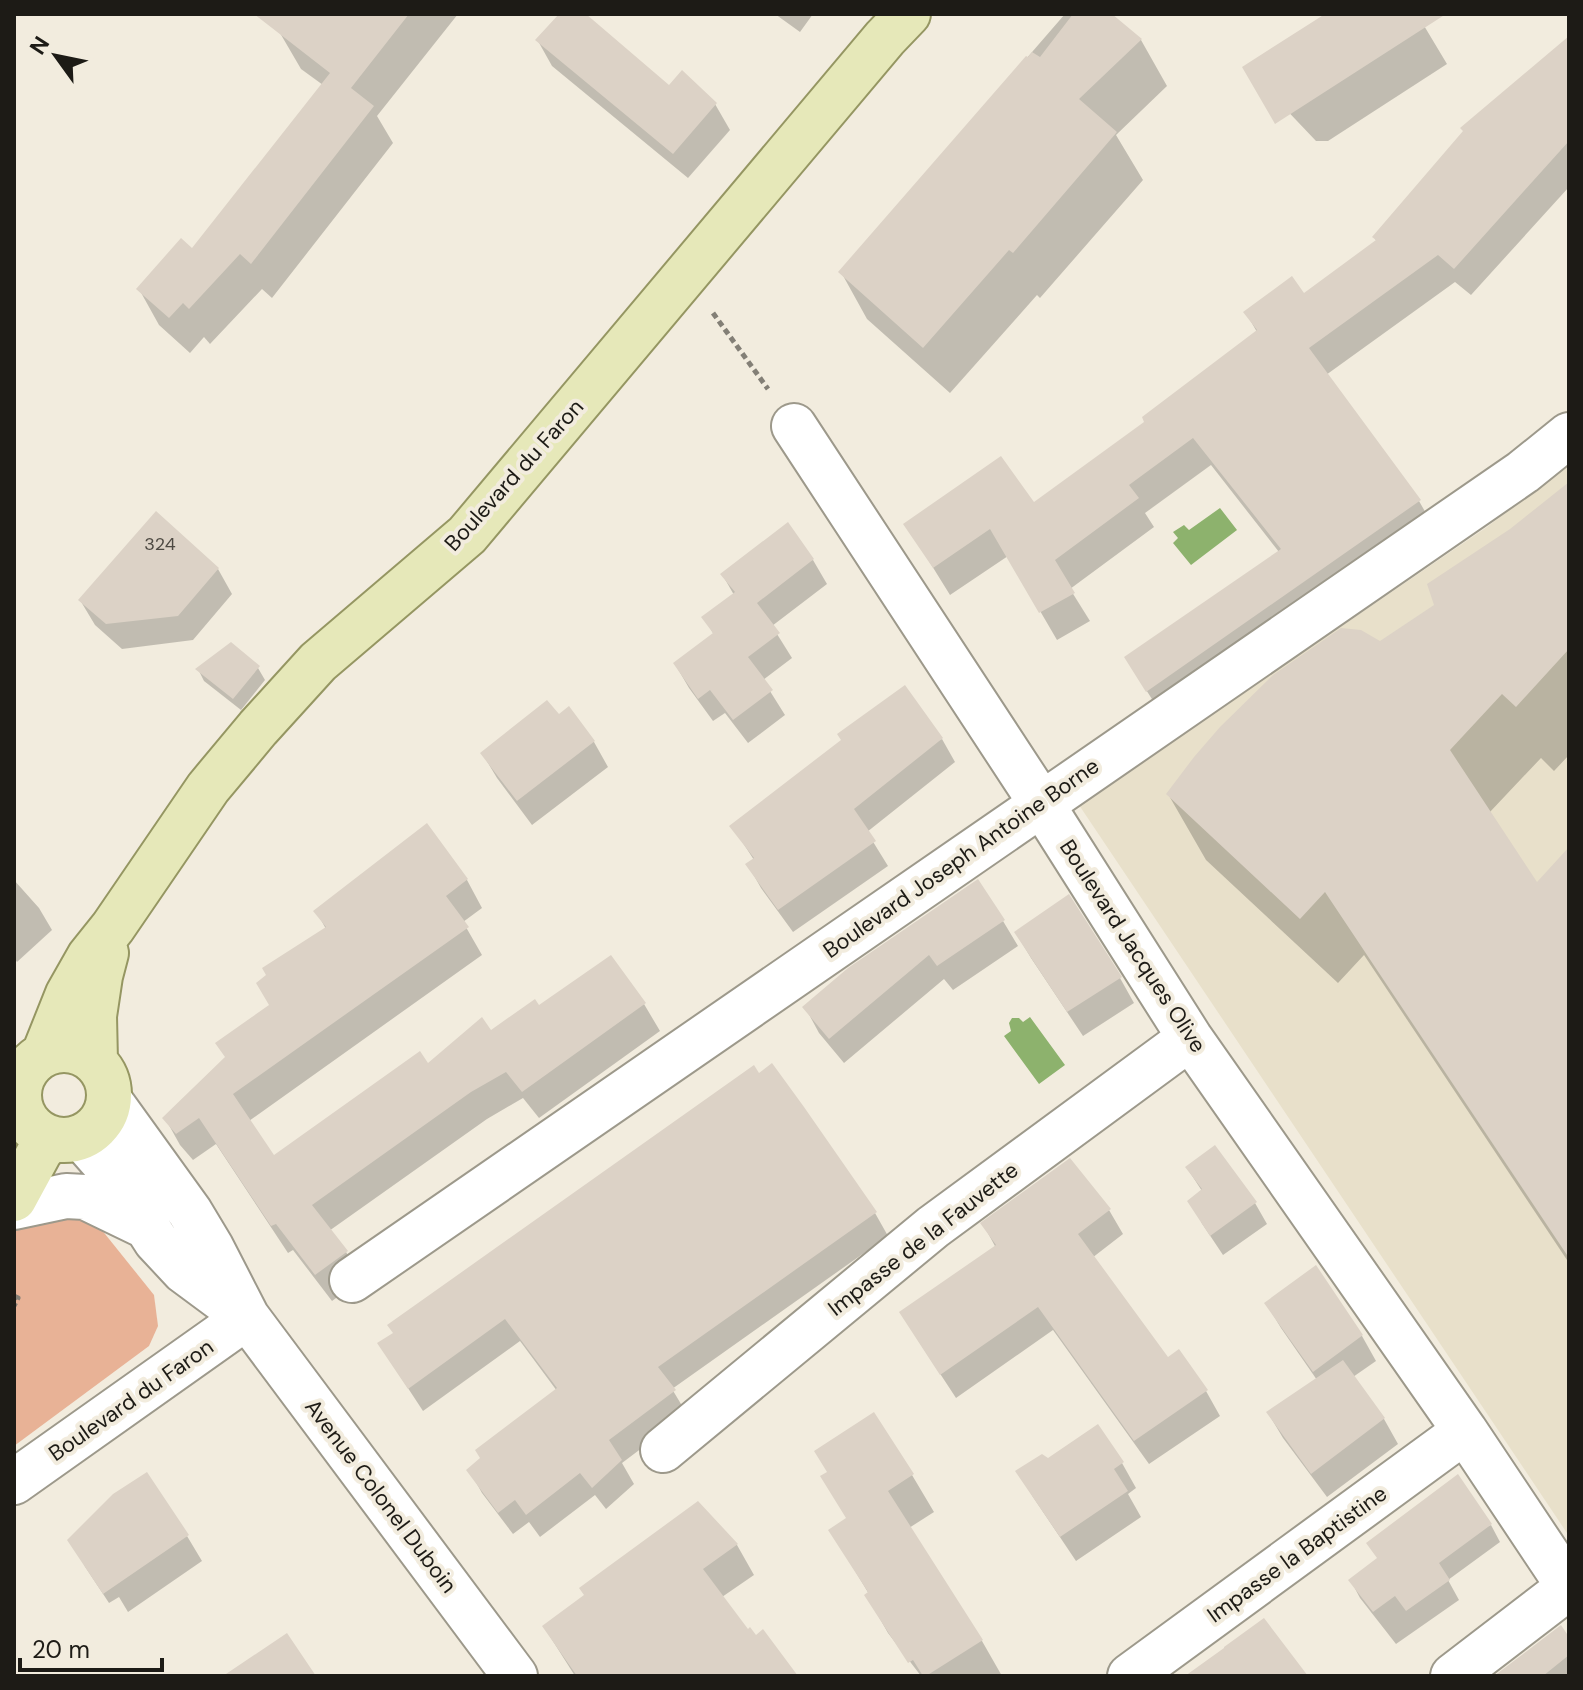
<svg xmlns="http://www.w3.org/2000/svg" width="1583" height="1690" viewBox="0 0 1583 1690" font-family="'DM Sans',sans-serif">
  <rect width="100%" height="100%" fill="#f2ecde"/>
  <path fill="#e8e0ca" d="M1569,463V1536L1079,805L1487,527Z"/>
  <path fill="#e8b296" d="M89,1214L154,1295L158,1326L149,1346L14,1446V1228Z"/>
  <path fill="#8db26d" d="M1220,508L1237,530L1191,565L1173,543L1178,538L1173,532L1184,525L1189,530Z
    M1030,1017L1065,1065L1039,1084L1004,1036L1011,1031L1009,1023L1012,1018H1019L1023,1022Z"/>
  <path fill="#0003" d="M295,14H458L377,116L393,143L272,298L262,289L210,344L204,337L190,353L159,325L139,289L193,251L323,85L301,69L280,33Z
    M561,14H583L669,88L715,104L730,130L688,178L552,66L538,41Z
    M775,14H813L800,32Z
    M1065,14H1109L1141,40L1167,86L1116,135L1143,180L1040,298L1037,295L950,393L867,319L841,272Z
    M1332,14H1417L1447,64L1328,141H1316L1278,101Z
    M1569,39V187L1471,295L1455,282L1326,375L1419,501L1435,529L1164,718L1143,685L1279,552L1211,465L1145,513L1154,527L1070,589L1090,621L1057,640L1008,556L950,595L906,524L1034,504L1147,423L1257,332L1246,313L1303,296L1377,242L1374,237Z
    M1569,484V755L1554,771L1541,758L1489,813L1537,885L1569,850V1263L1364,955L1338,983L1206,860L1168,794L1436,606L1511,530Z
    M813,560L827,584L772,626L792,658L763,680L785,715L748,743L725,713L713,721L689,688L675,664L714,635L704,617L734,595L722,574Z
    M218,569L232,594L193,640L122,649L95,625L80,600Z
    M258,668L265,680L241,710L204,681L198,669Z
    M558,717L594,742L608,767L532,825L497,778L482,753Z
    M942,739L955,762L867,832L888,866L793,932L761,888L748,865L754,860L732,826Z
    M427,825L467,880L482,908L463,922L482,955L249,1121L274,1158L428,1066L490,1033L644,1004L660,1031L539,1118L523,1098L487,1119L329,1231L346,1252L362,1279L332,1301L293,1250L288,1253L216,1144L193,1160L180,1145L165,1118L226,1058L271,1006L326,929L316,911Z
    M14,880L39,908L52,930L17,962L14,958Z
    M1003,921L1018,946L953,990L944,979L844,1063L819,1033L805,1007Z
    M1016,933L1120,978L1134,1003L1083,1036L1031,958Z
    M1215,1148L1255,1203L1267,1224L1223,1255L1201,1222L1202,1191L1187,1168Z
    M1109,1210L1123,1234L1092,1258L1167,1360L1178,1352L1206,1391L1220,1416L1149,1464L1053,1330L956,1398L916,1337L996,1248L983,1224Z
    M875,1213L888,1236L672,1389L687,1414L622,1463L634,1484L606,1509L595,1495L540,1537L529,1522L513,1534L482,1493L469,1470L557,1391L520,1341L423,1411L379,1344Z
    M1266,1303L1362,1336L1376,1361L1353,1377L1384,1419L1398,1444L1327,1497L1283,1438L1268,1413L1317,1380L1281,1328Z
    M1048,1460L1122,1463L1136,1488L1128,1494L1141,1517L1076,1561L1033,1497L1018,1472Z
    M912,1475L934,1512L909,1528L982,1641L1002,1676H921L888,1633L867,1596L869,1594L831,1531L848,1520L823,1477Z
    M697,1503L737,1545L754,1575L722,1597L747,1632L795,1676H575L544,1627L586,1596Z
    M1491,1525L1500,1542L1448,1580L1459,1600L1396,1644L1360,1598L1351,1581Z
    M187,1536L202,1561L128,1612L119,1597L109,1603L84,1565Z
    M1569,1641V1676H1497Z"/>
  <path fill="#dcd2c6" d="M254,14H409L351,88L374,106L251,264L240,254L189,309L183,303L169,318L136,289L181,238L192,248L330,73Z
    M559,14H586L669,85L682,70L717,103L673,154L535,40Z
    M1073,14H1112L1142,39L1079,99L1117,132L1013,253L1009,250L923,348L838,272L1026,56L1028,57L1032,52L1040,57Z
    M1325,14H1446L1275,124L1242,67Z
    M1569,36V141L1454,269L1438,255L1309,348L1421,500L1146,692L1124,657L1281,549L1193,438L1129,485L1139,498L1055,560L1075,593L1039,613L990,529L933,568L903,524L1001,456L1034,502L1144,422L1142,417L1257,330L1243,312L1292,276L1304,293L1376,240L1372,237L1463,131L1460,128Z
    M1569,482V649L1516,707L1502,694L1450,750L1537,882L1569,847V1258L1325,892L1300,919L1166,794L1194,757L1220,727L1273,675L1341,628L1361,630L1380,641L1434,605L1427,584L1510,529Z
    M156,511L219,568L178,616L106,624L78,600Z
    M788,522L814,559L757,603L780,633L748,657L773,690L733,720L710,690L698,699L673,663L713,633L701,617L735,592L720,574Z
    M231,642L260,666L233,699L195,669Z
    M905,685L943,738L854,809L876,841L778,910L745,864L754,858L729,826L841,740L837,734Z
    M547,700L559,714L569,706L595,741L517,801L480,753Z
    M427,823L468,879L446,896L469,927L233,1094L274,1155L420,1051L428,1063L482,1017L491,1030L535,999L539,1005L611,955L646,1003L522,1092L506,1072L471,1092L312,1205L348,1251L315,1275L276,1224L271,1226L199,1118L176,1134L162,1118L225,1057L215,1043L269,1005L256,983L266,975L262,968L326,927L313,911Z
    M978,879L1005,920L937,966L929,955L829,1039L802,1007L848,968Z
    M1069,894L1122,977L1067,1012L1014,932Z
    M772,1063L804,1107L877,1212L658,1367L676,1390L609,1440L622,1460L592,1488L580,1473L526,1515L515,1500L498,1513L466,1470L480,1458L475,1450L557,1388L505,1319L408,1389L377,1343L393,1333L387,1325L754,1065L759,1073Z
    M1215,1145L1257,1202L1210,1236L1187,1201L1202,1189L1185,1167Z
    M1070,1158L1111,1209L1078,1234L1168,1357L1179,1349L1208,1390L1134,1441L1038,1307L940,1375L899,1312L996,1245L980,1223Z
    M1316,1265L1363,1335L1313,1372L1264,1303Z
    M1343,1360L1385,1418L1311,1474L1266,1412Z
    M874,1412L914,1474L888,1491L983,1640L926,1676H923L913,1660L908,1663L864,1595L868,1592L828,1530L846,1518L820,1476L827,1472L814,1451Z
    M1098,1424L1124,1462L1114,1469L1128,1491L1060,1537L1015,1471L1042,1454L1048,1458Z
    M147,1472L189,1535L103,1594L67,1540L113,1494Z
    M1458,1474L1492,1524L1439,1563L1450,1580L1406,1611L1395,1596L1373,1612L1348,1580L1377,1558L1366,1543Z
    M698,1501L738,1544L703,1569L748,1629L750,1627L756,1635L763,1629L798,1676H577L542,1626L584,1595L579,1588Z
    M1264,1618L1308,1676H1185L1224,1648V1647Z
    M1561,1625L1569,1637V1655L1543,1676H1494Z
    M287,1633L316,1676H223Z"/>
  <g fill="none" stroke-linecap="round" stroke-linejoin="round">
    <defs>
      <path id="minor" d="M794,426L1041,803L1190,1038L1465,1431L1569,1587
        M110,1101L190,1212L211,1247L247,1317L515,1676
        M81,1137L111,1171L156,1241L184,1271L238,1311
        M14,1207L66,1196L85,1197L145,1226
        M352,1280L1523,472L1569,435
        M663,1450L933,1227L1190,1038
        M14,1482L247,1317
        M1130,1676L1465,1431
        M1453,1676L1569,1587"/>
      <path id="major" d="M19 1095a45 45 0 1 1 90 0a45 45 0 1 1-90 0Z
        M44,1054L68,994L89,957L113,927L208,788L258,728L318,662L467,535L885,38L908,14
        M95,1061L94,1016L100,976L106,953
        M14,1199L40,1151L51,1139"/>
    </defs>
    <use href="#minor" stroke="#9d998b" stroke-width="48"/>
    <use href="#major" stroke="#959662" stroke-width="48"/>
    <path stroke="#837f76" stroke-width="5" stroke-dasharray="6 4" stroke-linecap="butt" d="M713,313L768,389
      M14,1296L18,1298L14,1306"/>
    <use href="#minor" stroke="#fff" stroke-width="44"/>
    <use href="#major" stroke="#e6e8b9" stroke-width="44"/>
  </g>
  <g text-anchor="middle" dominant-baseline="central" stroke-width="8" stroke-linejoin="round" paint-order="stroke">
    <g font-size="18" fill="#4d4942">
      <text x="160" y="544">324</text>
    </g>
    <g font-size="22" fill="#1d1b16" stroke="#f2ecde">
      <text transform="translate(514 475) rotate(-48)">Boulevard du Faron</text>
      <text transform="translate(961 858) rotate(-35)">Boulevard Joseph Antoine Borne</text>
      <text transform="translate(1133 946) rotate(57)">Boulevard Jacques Olive</text>
      <text transform="translate(923 1239) rotate(-38)">Impasse de la Fauvette</text>
      <text transform="translate(131 1400) rotate(-35)">Boulevard du Faron</text>
      <text transform="translate(381 1496) rotate(53)">Avenue Colonel Duboin</text>
      <text transform="translate(1297 1554) rotate(-36)">Impasse la Baptistine</text>
    </g>
  </g>
  <rect width="1583" height="1690" fill="none" stroke="#1d1b16" stroke-width="32"/>
  <g transform="translate(56 56) rotate(303)" stroke="#f2ecde" stroke-width="6" paint-order="stroke">
  <path d="M0-6L14 30L0 20L-14 30Z" fill="#1d1b16"/>
  <text y="-12" font-size="22" font-weight="bold" text-anchor="middle" fill="#1d1b16">N</text>
  </g>
  <path d="M20 1658v12h142v-12" fill="none" stroke="#1d1b16" stroke-width="4"/>
  <text x="32" y="1658" font-size="24" fill="#1d1b16" stroke="#f2ecde" stroke-width="6" paint-order="stroke">20 m</text>
</svg>
